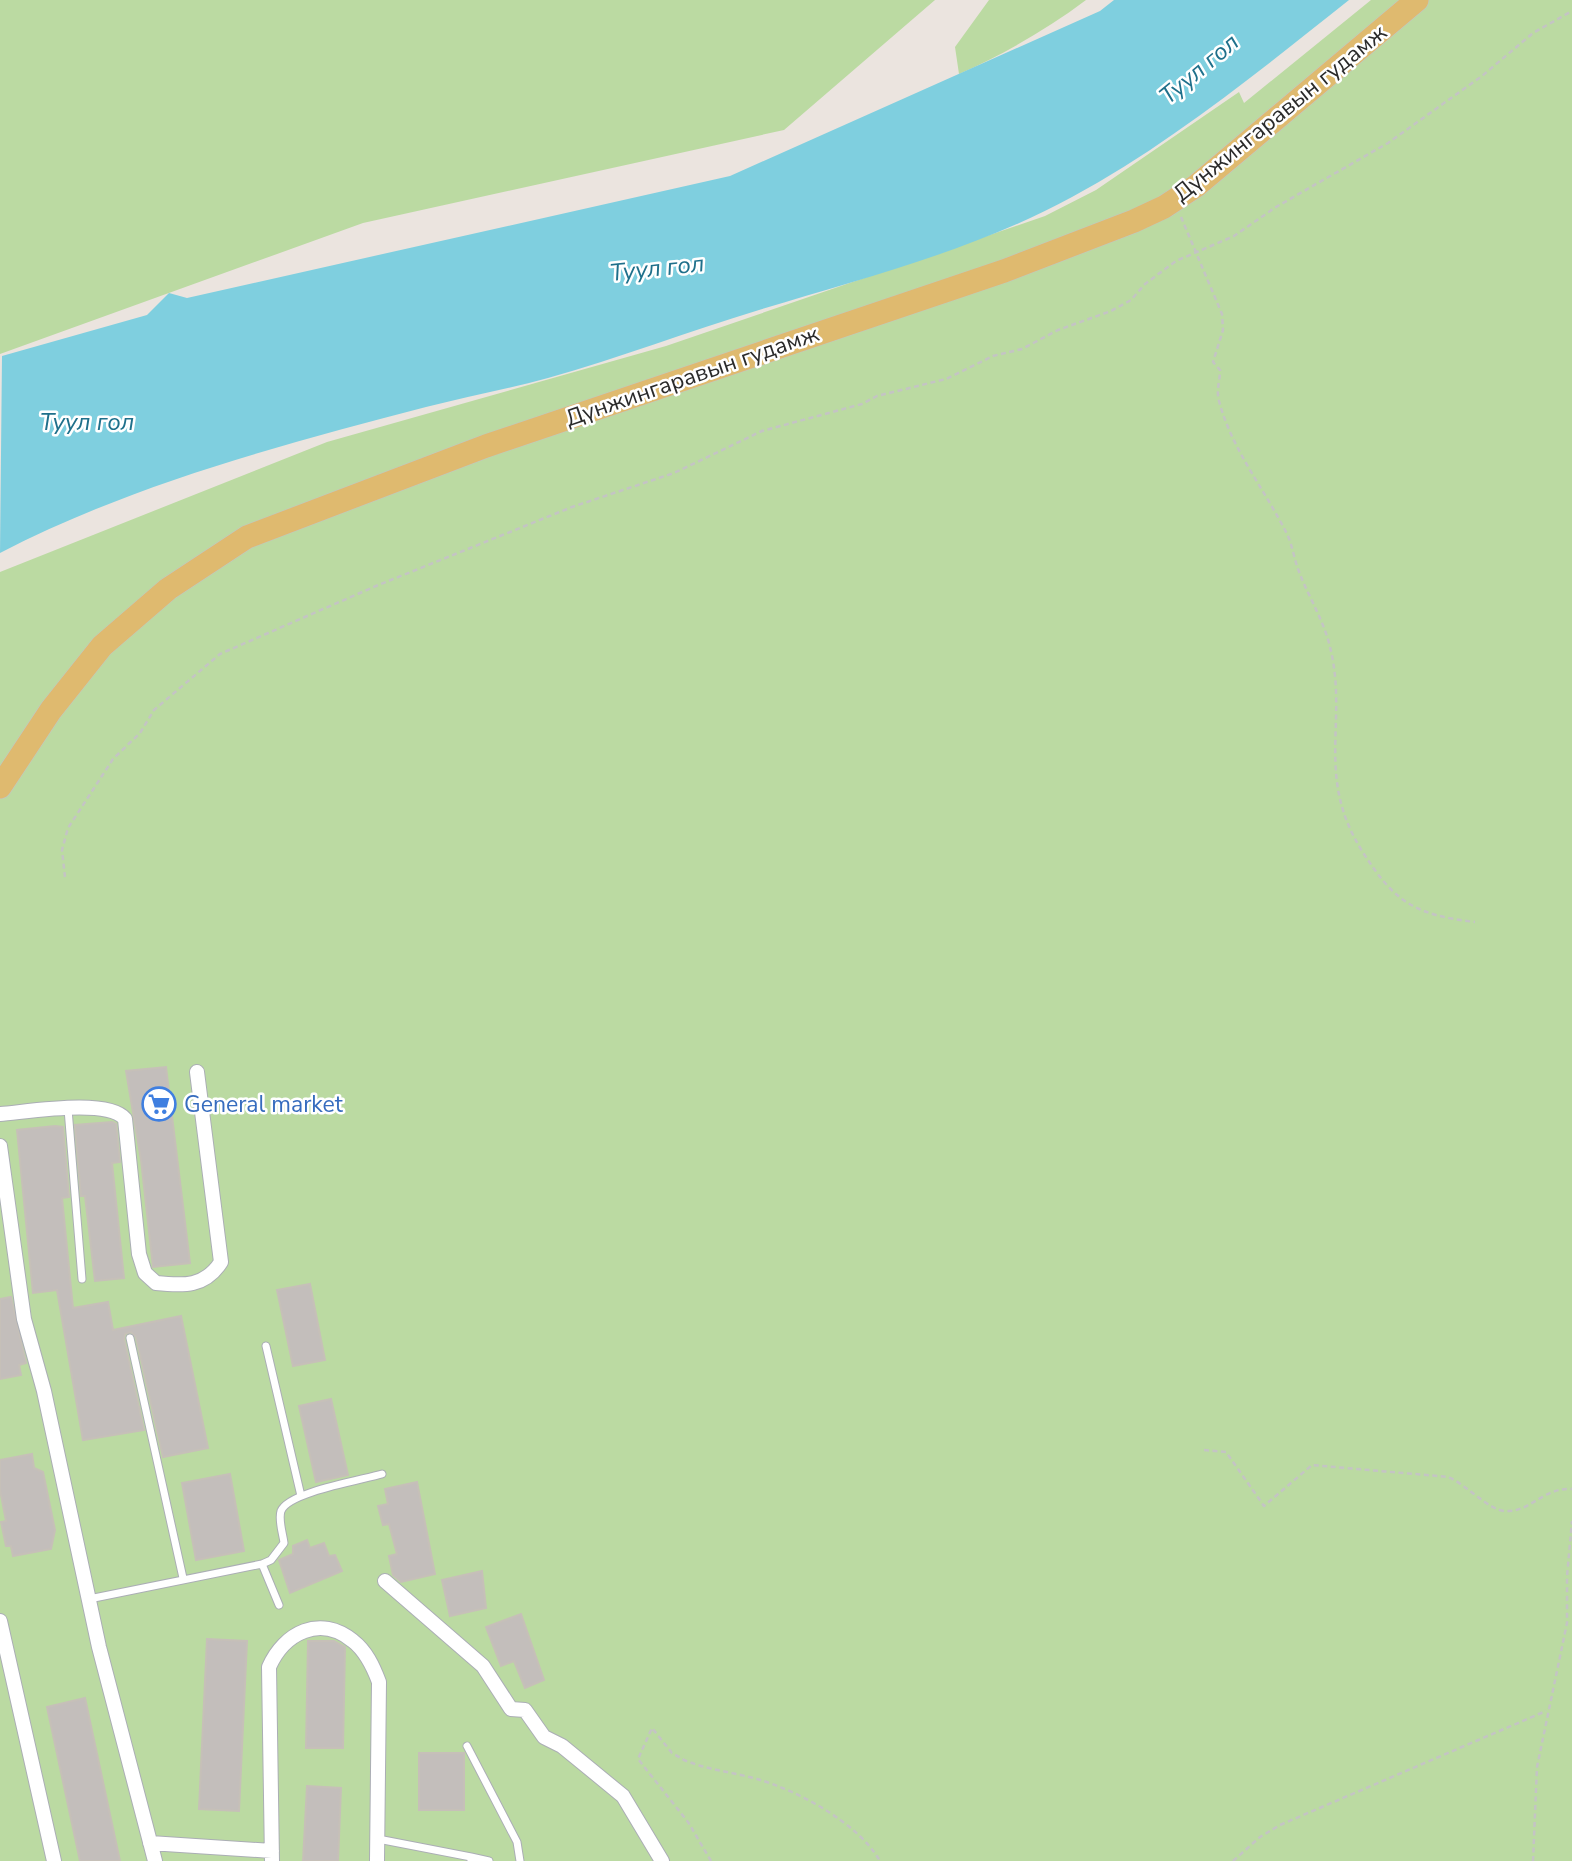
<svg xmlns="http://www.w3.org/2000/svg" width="1572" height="1861" viewBox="0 0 1572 1861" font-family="'Nunito Sans',sans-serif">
  <rect width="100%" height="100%" fill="#ebe4df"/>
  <path fill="#bbdaa2" d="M0,0H935L784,130L363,223L0,354Z
    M989,0H1086C1046,30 1004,54 959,74L955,47Z
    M1371,0H1572V1861H0V572L327,442L666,346L1045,216L1096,190L1239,92L1244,103Z"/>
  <path fill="#7fcfdf" d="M1114,0H1349C1262,69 1170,144 1072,197C975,250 864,278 759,310C689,331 619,358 548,378C508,389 466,397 426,407C281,445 133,484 0,553L2,356L147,315L169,293L187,298L730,176L1100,11Z"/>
  <path fill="#c3bebb" stroke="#c6c0b8" stroke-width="2" d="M166,1067L190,1263L153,1267L141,1160L126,1071Z
    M112,1122L116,1124L120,1162L112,1163L124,1278L95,1281L85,1196H81L75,1125Z
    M55,1126L63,1127L69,1197L62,1198L73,1308L108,1302L113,1330L181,1316L208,1448L163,1457L136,1337L131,1332L125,1334L124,1339L144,1430L83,1440L57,1290L33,1293L17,1130Z
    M310,1284L325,1360L293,1366L277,1290Z
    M11,1297L26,1363L19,1365L21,1375L0,1379V1299Z
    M331,1399L348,1475L316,1482L299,1406Z
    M32,1454L34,1468L43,1472L55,1530L51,1549L13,1556L11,1546H6L1,1522L6,1521L0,1490V1460Z
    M230,1474L244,1551L196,1560L182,1483Z
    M417,1482L435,1574L401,1582L393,1575L389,1556L397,1554L389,1524L383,1525L378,1506L388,1504L385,1489Z
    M307,1540L310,1548L324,1543L329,1556L335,1555L342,1571L290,1593L279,1560L293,1554V1546Z
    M482,1571L486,1608L450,1616L442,1580Z
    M521,1614L544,1680L525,1688L514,1661L501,1666L486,1627Z
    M207,1639L247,1641L239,1811L199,1809Z
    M308,1641H334L345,1647L343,1748H306Z
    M85,1698L120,1861H80L47,1707Z
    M419,1753H464V1810H419Z
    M307,1786L341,1788L338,1861H303Z"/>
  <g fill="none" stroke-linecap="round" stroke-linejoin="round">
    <defs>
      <path id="lane" d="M68,1109L82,1279
        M130,1338L183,1578
        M266,1346L301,1496
        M262,1564L279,1605
        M89,1599L262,1564L271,1560L284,1543C283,1534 278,1520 281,1511C288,1492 362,1480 382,1474
        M467,1746L517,1842L520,1861
        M378,1839L471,1857V1861
        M471,1857L489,1861"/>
      <path id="street" d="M0,1114C27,1112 108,1098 125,1119L139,1254L145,1273L156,1283C184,1286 205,1287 221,1262L197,1072
        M0,1146L24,1319L44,1391L99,1647L155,1861
        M385,1581L483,1666L511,1709L525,1710L544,1737L562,1746L623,1796L662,1861
        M0,1621L54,1861
        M150,1843L272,1851
        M272,1861L269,1667C284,1633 320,1614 353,1641C366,1651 373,1666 379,1682L377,1861"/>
      <path id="primary" d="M0,787L51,710L102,646L168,589L247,537L486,446L1004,271L1134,221L1164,207L1196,186L1417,0"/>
    </defs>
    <use href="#lane" stroke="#abaeb5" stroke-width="9"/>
    <use href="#street" stroke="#abaeb5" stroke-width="16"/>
    <use href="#primary" stroke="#c4c4c4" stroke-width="24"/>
    <path stroke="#c4c4c4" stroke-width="2.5" stroke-dasharray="5 3.5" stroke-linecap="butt" d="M1181,217L1222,314L1223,330L1213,362L1220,370C1220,381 1216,390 1219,401C1232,450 1265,490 1287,534C1292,544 1294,558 1298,569C1307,594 1322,617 1329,643C1350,720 1313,776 1364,854C1396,904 1417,915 1475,922
      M65,877L62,850L68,828L113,759L140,733L154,710L220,654L376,586L572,507L674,473L762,431L862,404L877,396L946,379L993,356L1022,349L1058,330L1111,311L1131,300L1145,284L1176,261L1234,236L1276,207L1388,143L1482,76L1533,33L1572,11
      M1204,1450L1226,1452L1264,1506L1312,1465L1448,1477C1466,1484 1488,1510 1505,1511C1530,1513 1543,1487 1572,1489
      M711,1861L688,1822L638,1759L652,1728L672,1753L684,1760C708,1770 732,1772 757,1779C799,1791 858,1823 880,1861
      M1233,1861L1260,1837L1280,1825L1546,1711
      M1533,1861L1537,1767L1567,1623V1576L1572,1521"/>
    <use href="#lane" stroke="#fff" stroke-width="7"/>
    <use href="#street" stroke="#fff" stroke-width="14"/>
    <use href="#primary" stroke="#dfba6f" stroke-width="23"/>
  </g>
  <defs>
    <symbol id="supermarket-ring" viewBox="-11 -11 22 22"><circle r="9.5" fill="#fff" stroke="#3f7fe0" stroke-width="1.5"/><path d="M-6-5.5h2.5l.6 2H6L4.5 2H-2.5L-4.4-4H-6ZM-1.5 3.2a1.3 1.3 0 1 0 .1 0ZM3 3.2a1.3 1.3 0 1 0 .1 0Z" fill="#3f7fe0"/></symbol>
  </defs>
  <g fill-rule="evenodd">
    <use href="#supermarket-ring" x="140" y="1085" width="38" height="38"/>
  </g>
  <g text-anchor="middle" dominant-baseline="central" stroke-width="5" stroke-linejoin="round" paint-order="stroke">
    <g font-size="23" fill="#2b2b2b" stroke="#fff">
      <text transform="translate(1280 113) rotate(-39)">Дүнжингаравын гудамж</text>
      <text transform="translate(692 376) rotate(-19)">Дүнжингаравын гудамж</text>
    </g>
    <g font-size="23" fill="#366cbe" stroke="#fff" text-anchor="start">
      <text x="184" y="1104">General market</text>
    </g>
    <g font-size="24" font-style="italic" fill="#1f708b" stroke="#fff">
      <text transform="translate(1199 69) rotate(-40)">Туул гол</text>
      <text transform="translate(657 268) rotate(-6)">Туул гол</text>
      <text x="87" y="422">Туул гол</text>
    </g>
  </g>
</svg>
